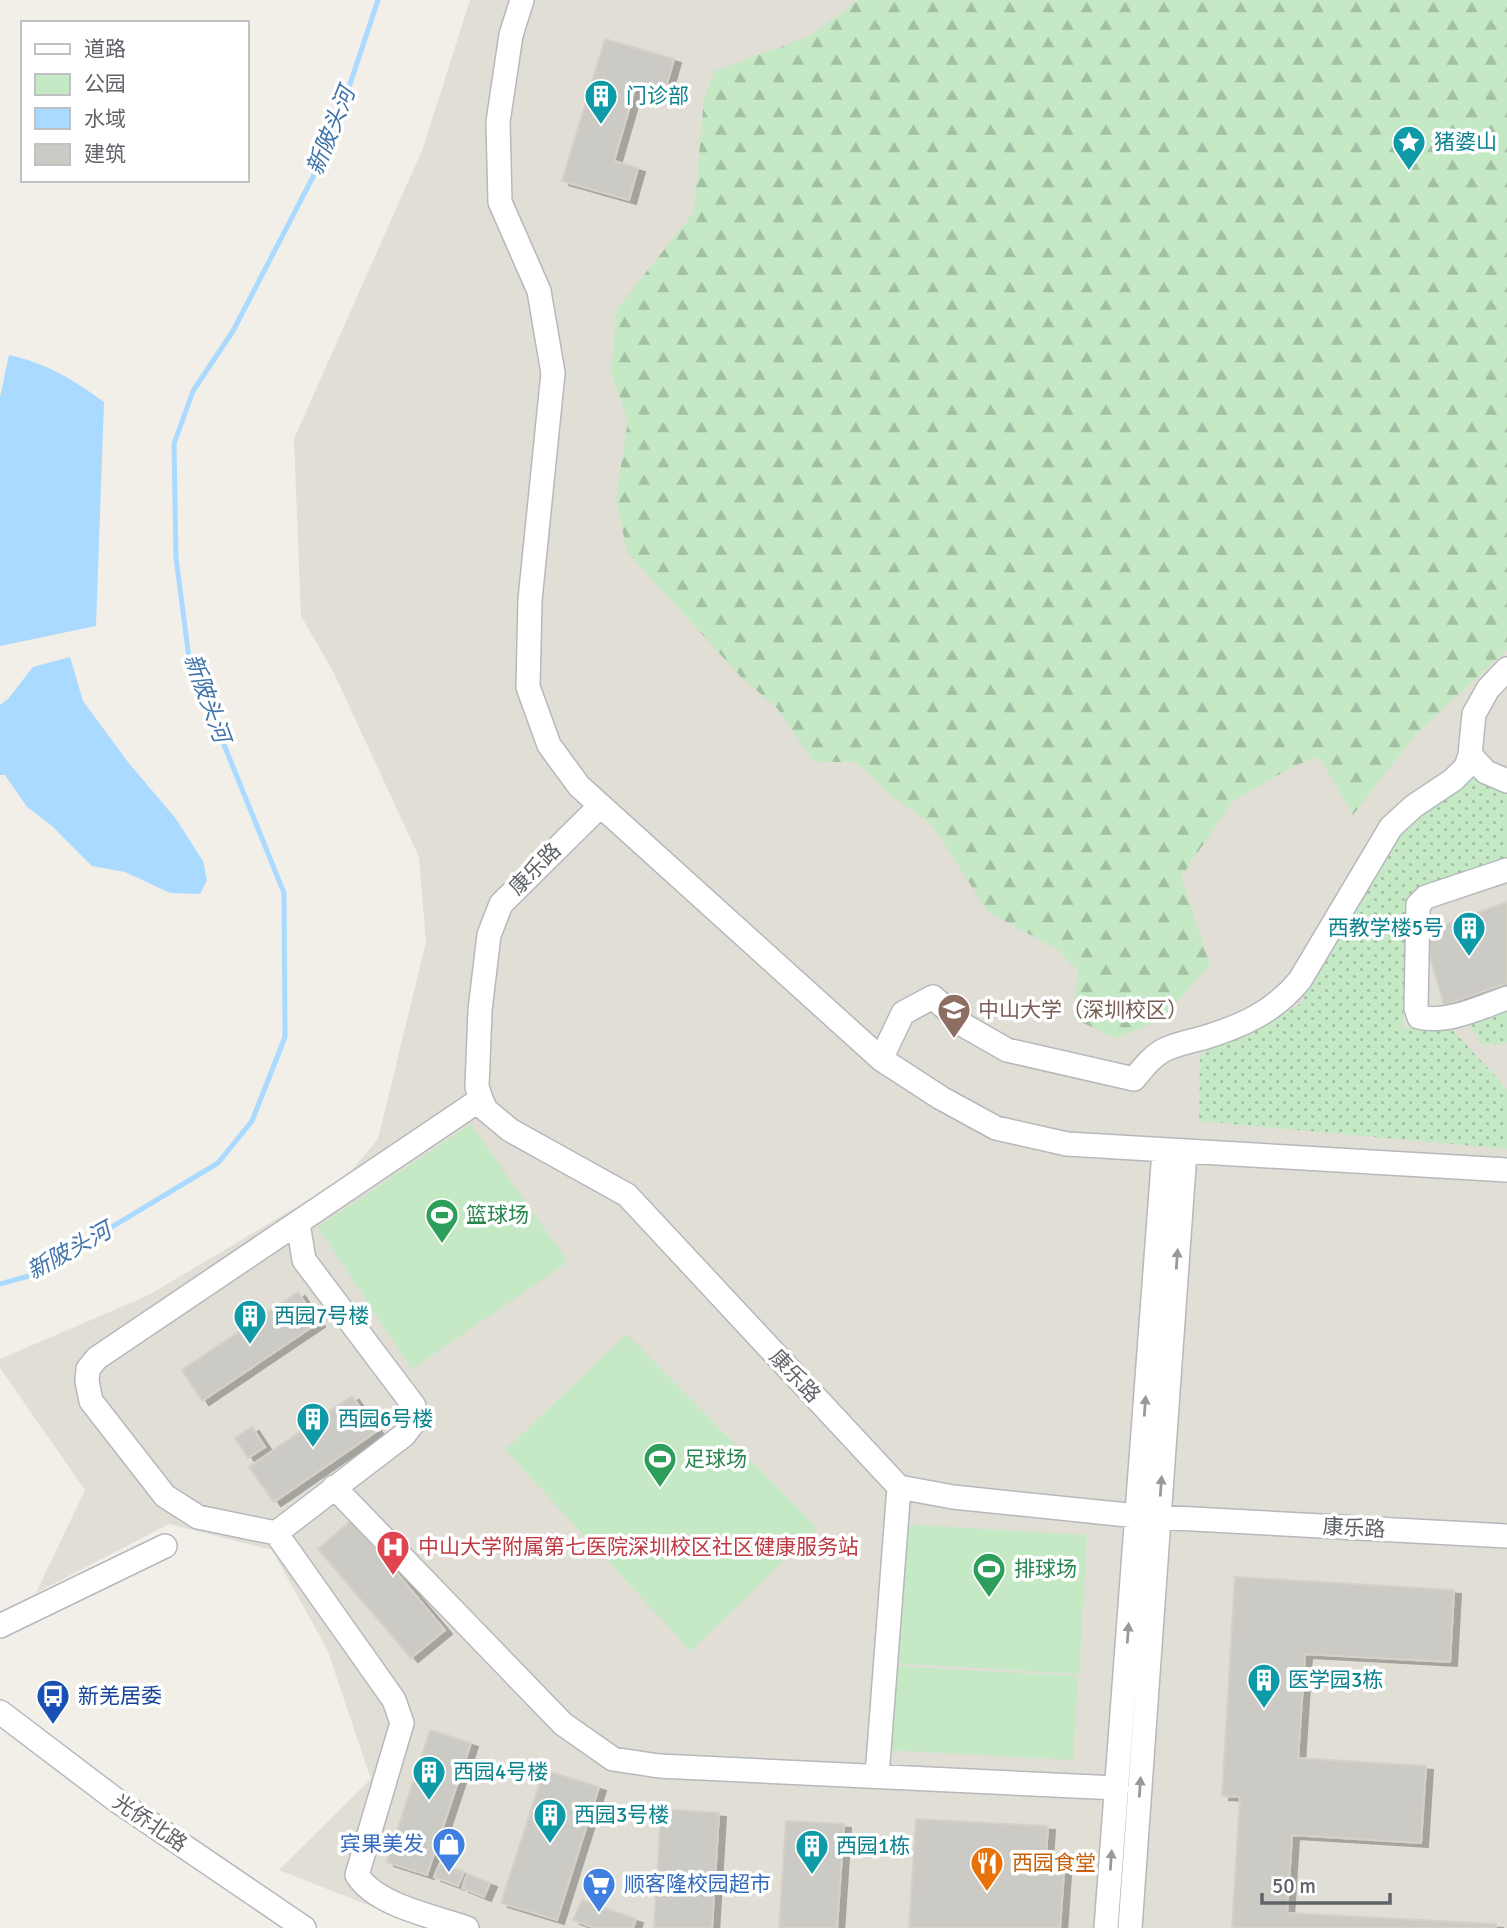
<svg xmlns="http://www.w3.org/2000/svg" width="1507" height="1928" viewBox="0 0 1507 1928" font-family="Signika,'Noto Sans SC',sans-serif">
  <defs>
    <pattern id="grass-dots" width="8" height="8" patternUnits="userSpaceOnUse" patternTransform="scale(1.75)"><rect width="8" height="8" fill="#c5e8c5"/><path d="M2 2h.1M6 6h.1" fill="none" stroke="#a3c0a4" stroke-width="1.8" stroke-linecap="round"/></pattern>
    <pattern id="forest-firs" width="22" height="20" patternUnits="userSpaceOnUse" patternTransform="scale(1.75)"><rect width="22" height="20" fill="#c5e8c5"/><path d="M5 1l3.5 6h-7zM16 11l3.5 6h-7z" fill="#a3c0a4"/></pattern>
    <filter id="shadow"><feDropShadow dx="7" dy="4" stdDeviation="0" flood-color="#0004"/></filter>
  </defs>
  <rect width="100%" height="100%" fill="#f1efe8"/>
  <path fill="#e1ded6" d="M470,0H1507V1928H426L279,1870L371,1779L327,1649L272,1550L169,1524L36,1593L85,1490L0,1368V1359L149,1295L345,1178L378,1139L426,942L419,857L333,671L301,616L294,439L423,148Z"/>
  <path fill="url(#grass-dots)" d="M1474,778L1482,779L1507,789V857L1420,890L1414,898L1402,1028L1448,1025L1507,1089V1149L1199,1121L1200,1057L1202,1052L1251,1033L1300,1004L1397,840C1417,814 1443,791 1474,778Z
    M1507,1004V1043L1495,1045L1483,1044L1464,1019Z"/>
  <path fill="url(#forest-firs)" d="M859,0H1507V650L1416,734L1353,815L1319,757L1296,765L1233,801L1181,877L1210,964L1162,1020L1115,1038L1073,1018L1078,971L1057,949L988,912L932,825L892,796L856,762H814L777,708L742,678L627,552L616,498L628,421L611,372L617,309L694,212L704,98L715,71L810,36Z"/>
  <path fill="#c5e8c5" d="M471,1124L568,1262L412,1369L318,1227Z
    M627,1334L817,1528L691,1651L505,1450Z
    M900,1524L1087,1535L1079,1674L891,1663Z
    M890,1666L1078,1676L1073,1760L886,1750Z"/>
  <path fill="#aadaff" d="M9,355C46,363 74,380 104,402L96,626L0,646V397Z
    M70,657L83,701L128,762L176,819L203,861L207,880L200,894L170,893L125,872L92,866L51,825L27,807L5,775H0V705L8,699L33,667Z"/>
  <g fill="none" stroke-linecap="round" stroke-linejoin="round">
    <path stroke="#aadaff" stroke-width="5" d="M0,1284L32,1275L218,1163L252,1121L285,1037L284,893L189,658L176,558L174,444L193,391L233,331L330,144L378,0"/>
  </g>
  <path fill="#cccac5" stroke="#d6d1c6" stroke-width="2" filter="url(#shadow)" d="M605,39L674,59L665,91L637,82L614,161L638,168L629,200L562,181Z
    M1507,902V983L1444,1005L1423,932Z
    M298,1292L318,1323L202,1401L182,1370Z
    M352,1396L377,1431L274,1502L249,1467Z
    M252,1427L265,1447L248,1458L235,1438Z
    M352,1520L445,1630L411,1658L318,1549Z
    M1235,1577L1454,1590L1450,1662L1305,1654L1298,1758L1426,1766L1421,1843L1292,1835L1287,1913L1496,1924V1928H1232L1240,1797L1222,1796Z
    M430,1730L471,1743L427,1875L387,1862Z
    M544,1770L599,1787L557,1920L501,1903Z
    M661,1809L719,1813L712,1928H654Z
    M916,1819L1048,1826L1046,1856L1065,1857L1060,1928H909Z
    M786,1821L844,1824L837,1928H779Z
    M440,1863L464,1872L458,1886L434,1877Z
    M467,1874L490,1883L484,1897L462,1888Z
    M582,1900L636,1919L633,1928H595L573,1920Z"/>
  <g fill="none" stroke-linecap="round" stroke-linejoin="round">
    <defs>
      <path id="minor" d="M522,0L511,35L498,122L500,202L539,291L553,373L530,600L528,687L549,745L579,786L881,1059L941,1098L996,1128L1067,1144L1507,1170
        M1470,755L1486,772L1507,781
        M600,806L501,904L489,935L480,1010L477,1087L481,1099L486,1110L510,1130L627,1195L899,1487L953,1497L1137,1516L1507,1536
        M1507,870L1426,897L1418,905L1416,1008L1419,1017C1447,1024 1481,1007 1507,998
        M881,1059L903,1013L933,997L965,1026L1007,1050L1134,1079C1143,1068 1153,1055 1166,1049C1177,1044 1191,1041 1203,1038C1242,1026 1274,1012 1300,980L1391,827L1414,806L1453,780L1466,767L1470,755L1474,714L1488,689L1507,669
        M334,1487L563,1724L613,1759L659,1766L1117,1788
        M276,1533L404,1435L414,1422V1406L304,1260L298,1223
        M0,1626L165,1546
        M0,1712L116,1800L304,1928
        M877,1776L899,1487
        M467,1928C433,1916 377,1906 357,1875L402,1723L394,1700L276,1533L198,1517L165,1496L91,1401L87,1381L88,1369L97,1358L481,1099
        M1106,1928L1164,1151
        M1130,1928L1185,1152"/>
    </defs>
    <use href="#minor" stroke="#b5b8bc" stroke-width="26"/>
    <use href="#minor" stroke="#fff" stroke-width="23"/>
  </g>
  <defs><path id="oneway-solid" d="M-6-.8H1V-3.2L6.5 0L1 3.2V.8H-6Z" transform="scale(1.75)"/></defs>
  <g fill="#979a9d">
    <use href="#oneway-solid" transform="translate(1177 1259) rotate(-86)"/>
    <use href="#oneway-solid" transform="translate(1145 1406) rotate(-86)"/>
    <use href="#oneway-solid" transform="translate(1161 1486) rotate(-86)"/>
    <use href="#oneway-solid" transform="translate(1128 1633) rotate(-86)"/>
    <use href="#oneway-solid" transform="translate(1140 1787) rotate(-86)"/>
    <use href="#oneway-solid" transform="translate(1111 1860) rotate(-86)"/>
  </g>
  <defs>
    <symbol id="building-pin" viewBox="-11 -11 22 30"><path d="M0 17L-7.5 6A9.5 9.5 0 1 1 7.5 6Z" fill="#0f9aa8" stroke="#fff"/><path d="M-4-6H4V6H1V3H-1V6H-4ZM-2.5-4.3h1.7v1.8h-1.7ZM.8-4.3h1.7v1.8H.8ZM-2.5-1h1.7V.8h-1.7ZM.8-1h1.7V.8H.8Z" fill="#fff"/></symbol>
    <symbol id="sight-pin" viewBox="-11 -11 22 30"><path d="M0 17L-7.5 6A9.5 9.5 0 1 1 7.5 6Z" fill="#0f9aa8" stroke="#fff"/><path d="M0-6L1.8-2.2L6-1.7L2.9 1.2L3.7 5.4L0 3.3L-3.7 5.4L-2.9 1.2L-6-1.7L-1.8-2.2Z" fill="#fff"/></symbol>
    <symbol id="university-pin" viewBox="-11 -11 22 30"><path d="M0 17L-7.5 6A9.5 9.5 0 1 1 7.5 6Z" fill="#8d6e63" stroke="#fff"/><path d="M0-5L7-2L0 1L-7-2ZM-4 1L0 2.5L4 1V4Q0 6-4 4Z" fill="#fff"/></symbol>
    <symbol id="stadium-pin" viewBox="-11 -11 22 30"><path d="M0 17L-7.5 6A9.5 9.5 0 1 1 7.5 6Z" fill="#2e9e5b" stroke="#fff"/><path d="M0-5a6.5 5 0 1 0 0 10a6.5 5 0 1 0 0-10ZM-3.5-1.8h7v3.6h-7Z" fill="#fff"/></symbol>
    <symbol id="hospital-pin" viewBox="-11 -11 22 30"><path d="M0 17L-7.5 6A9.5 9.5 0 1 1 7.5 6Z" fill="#e0444e" stroke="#fff"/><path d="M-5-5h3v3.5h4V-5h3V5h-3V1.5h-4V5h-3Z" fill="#fff"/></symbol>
    <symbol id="bus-pin" viewBox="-11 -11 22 30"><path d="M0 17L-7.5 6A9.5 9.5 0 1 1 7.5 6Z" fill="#1a4fb4" stroke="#fff"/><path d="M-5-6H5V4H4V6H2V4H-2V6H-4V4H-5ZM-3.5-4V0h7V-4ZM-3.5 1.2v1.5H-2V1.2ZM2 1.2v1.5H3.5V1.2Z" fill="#fff"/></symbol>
    <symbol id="shop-pin" viewBox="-11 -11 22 30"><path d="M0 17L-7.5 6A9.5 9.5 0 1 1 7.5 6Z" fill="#3f7fe0" stroke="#fff"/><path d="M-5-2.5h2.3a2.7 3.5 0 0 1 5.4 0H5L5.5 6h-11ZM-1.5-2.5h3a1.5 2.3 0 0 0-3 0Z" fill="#fff"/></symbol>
    <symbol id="restaurant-pin" viewBox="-11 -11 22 30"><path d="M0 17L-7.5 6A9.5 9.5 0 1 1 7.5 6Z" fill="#e8710a" stroke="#fff"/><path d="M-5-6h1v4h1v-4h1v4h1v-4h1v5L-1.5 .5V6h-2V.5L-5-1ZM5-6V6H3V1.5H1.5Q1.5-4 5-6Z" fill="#fff"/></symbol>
    <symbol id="supermarket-pin" viewBox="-11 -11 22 30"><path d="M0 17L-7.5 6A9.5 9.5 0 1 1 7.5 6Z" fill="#3f7fe0" stroke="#fff"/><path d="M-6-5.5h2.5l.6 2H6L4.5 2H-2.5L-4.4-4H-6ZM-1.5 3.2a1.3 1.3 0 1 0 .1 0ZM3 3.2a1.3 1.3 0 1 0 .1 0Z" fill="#fff"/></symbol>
  </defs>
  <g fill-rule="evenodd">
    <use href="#building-pin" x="582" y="77" width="38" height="52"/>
    <use href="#sight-pin" x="1390" y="123" width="38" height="52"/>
    <use href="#building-pin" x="1450" y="909" width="38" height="52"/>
    <use href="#university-pin" x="935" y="991" width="38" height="52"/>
    <use href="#stadium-pin" x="423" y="1196" width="38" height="52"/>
    <use href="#building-pin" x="231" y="1297" width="38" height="52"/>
    <use href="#building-pin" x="294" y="1400" width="38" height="52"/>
    <use href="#stadium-pin" x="641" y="1440" width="38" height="52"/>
    <use href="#hospital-pin" x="374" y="1528" width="38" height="52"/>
    <use href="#stadium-pin" x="970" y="1550" width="38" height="52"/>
    <use href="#building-pin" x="1245" y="1661" width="38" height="52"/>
    <use href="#bus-pin" x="34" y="1677" width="38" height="52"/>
    <use href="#building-pin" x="410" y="1753" width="38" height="52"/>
    <use href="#building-pin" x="531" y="1796" width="38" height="52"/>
    <use href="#shop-pin" x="430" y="1825" width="38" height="52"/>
    <use href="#building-pin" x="793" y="1827" width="38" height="52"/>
    <use href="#restaurant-pin" x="968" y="1844" width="38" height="52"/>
    <use href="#supermarket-pin" x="580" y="1865" width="38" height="52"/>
  </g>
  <g text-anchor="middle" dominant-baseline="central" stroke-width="7" stroke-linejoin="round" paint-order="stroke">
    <g font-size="21" fill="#0d838f" stroke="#fff" text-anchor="start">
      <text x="626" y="96">门诊部</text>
      <text x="1434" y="142">猪婆山</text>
      <text x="1444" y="928" text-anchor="end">西教学楼5号</text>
      <text x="274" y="1316">西园7号楼</text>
      <text x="338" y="1419">西园6号楼</text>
      <text x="1288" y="1680">医学园3栋</text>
      <text x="453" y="1772">西园4号楼</text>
      <text x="574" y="1815">西园3号楼</text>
      <text x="836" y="1846">西园1栋</text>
    </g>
    <g font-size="21" fill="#5f6368" stroke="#fff">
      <text transform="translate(535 869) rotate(-45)">康乐路</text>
      <text transform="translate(795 1376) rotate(47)">康乐路</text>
      <text transform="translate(1354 1528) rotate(3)">康乐路</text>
      <text transform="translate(150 1823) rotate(34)">光侨北路</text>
    </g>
    <g font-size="21" fill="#785e54" stroke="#fff" text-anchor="start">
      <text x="978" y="1010">中山大学（深圳校区）</text>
    </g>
    <g font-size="21" fill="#27864d" stroke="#fff" text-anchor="start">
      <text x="466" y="1215">篮球场</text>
      <text x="684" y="1459">足球场</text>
      <text x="1014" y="1569">排球场</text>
    </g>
    <g font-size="21" fill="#be3a42" stroke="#fff" text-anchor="start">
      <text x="418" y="1547">中山大学附属第七医院深圳校区社区健康服务站</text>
    </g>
    <g font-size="21" fill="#164399" stroke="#fff" text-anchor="start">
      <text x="78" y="1696">新羌居委</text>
    </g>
    <g font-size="21" fill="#366cbe" stroke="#fff" text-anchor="end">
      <text x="424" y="1844">宾果美发</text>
      <text x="624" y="1884" text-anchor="start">顺客隆校园超市</text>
    </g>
    <g font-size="21" fill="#c56008" stroke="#fff" text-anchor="start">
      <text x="1012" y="1863">西园食堂</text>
    </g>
    <g font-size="23" font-style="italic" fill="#4174aa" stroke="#fff">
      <text transform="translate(331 131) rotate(-68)">新陂头河</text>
      <text transform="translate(207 698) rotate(70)">新陂头河</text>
      <text transform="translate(69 1251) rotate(-29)">新陂头河</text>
    </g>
  </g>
  <rect x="21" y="21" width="228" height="161" fill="#ffffff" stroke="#bfc1c3" stroke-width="2"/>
  <rect x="35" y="44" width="35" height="10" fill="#ffffff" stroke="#bfc1c3" stroke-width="2"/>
  <text x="84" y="56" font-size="21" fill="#5f6368">道路</text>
  <rect x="35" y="74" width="35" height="21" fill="#c5e8c5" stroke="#bfc1c3" stroke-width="2"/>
  <text x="84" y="91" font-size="21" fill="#5f6368">公园</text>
  <rect x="35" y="108" width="35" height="21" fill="#aadaff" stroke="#bfc1c3" stroke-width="2"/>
  <text x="84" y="126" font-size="21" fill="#5f6368">水域</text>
  <rect x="35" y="144" width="35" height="21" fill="#cccac5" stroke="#bfc1c3" stroke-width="2"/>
  <text x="84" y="161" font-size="21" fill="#5f6368">建筑</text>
  <path d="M1262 1893v10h128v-10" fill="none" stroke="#5f6368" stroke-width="3.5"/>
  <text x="1272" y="1893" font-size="21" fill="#5f6368" stroke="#ffffff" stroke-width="5" paint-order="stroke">50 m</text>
</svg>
